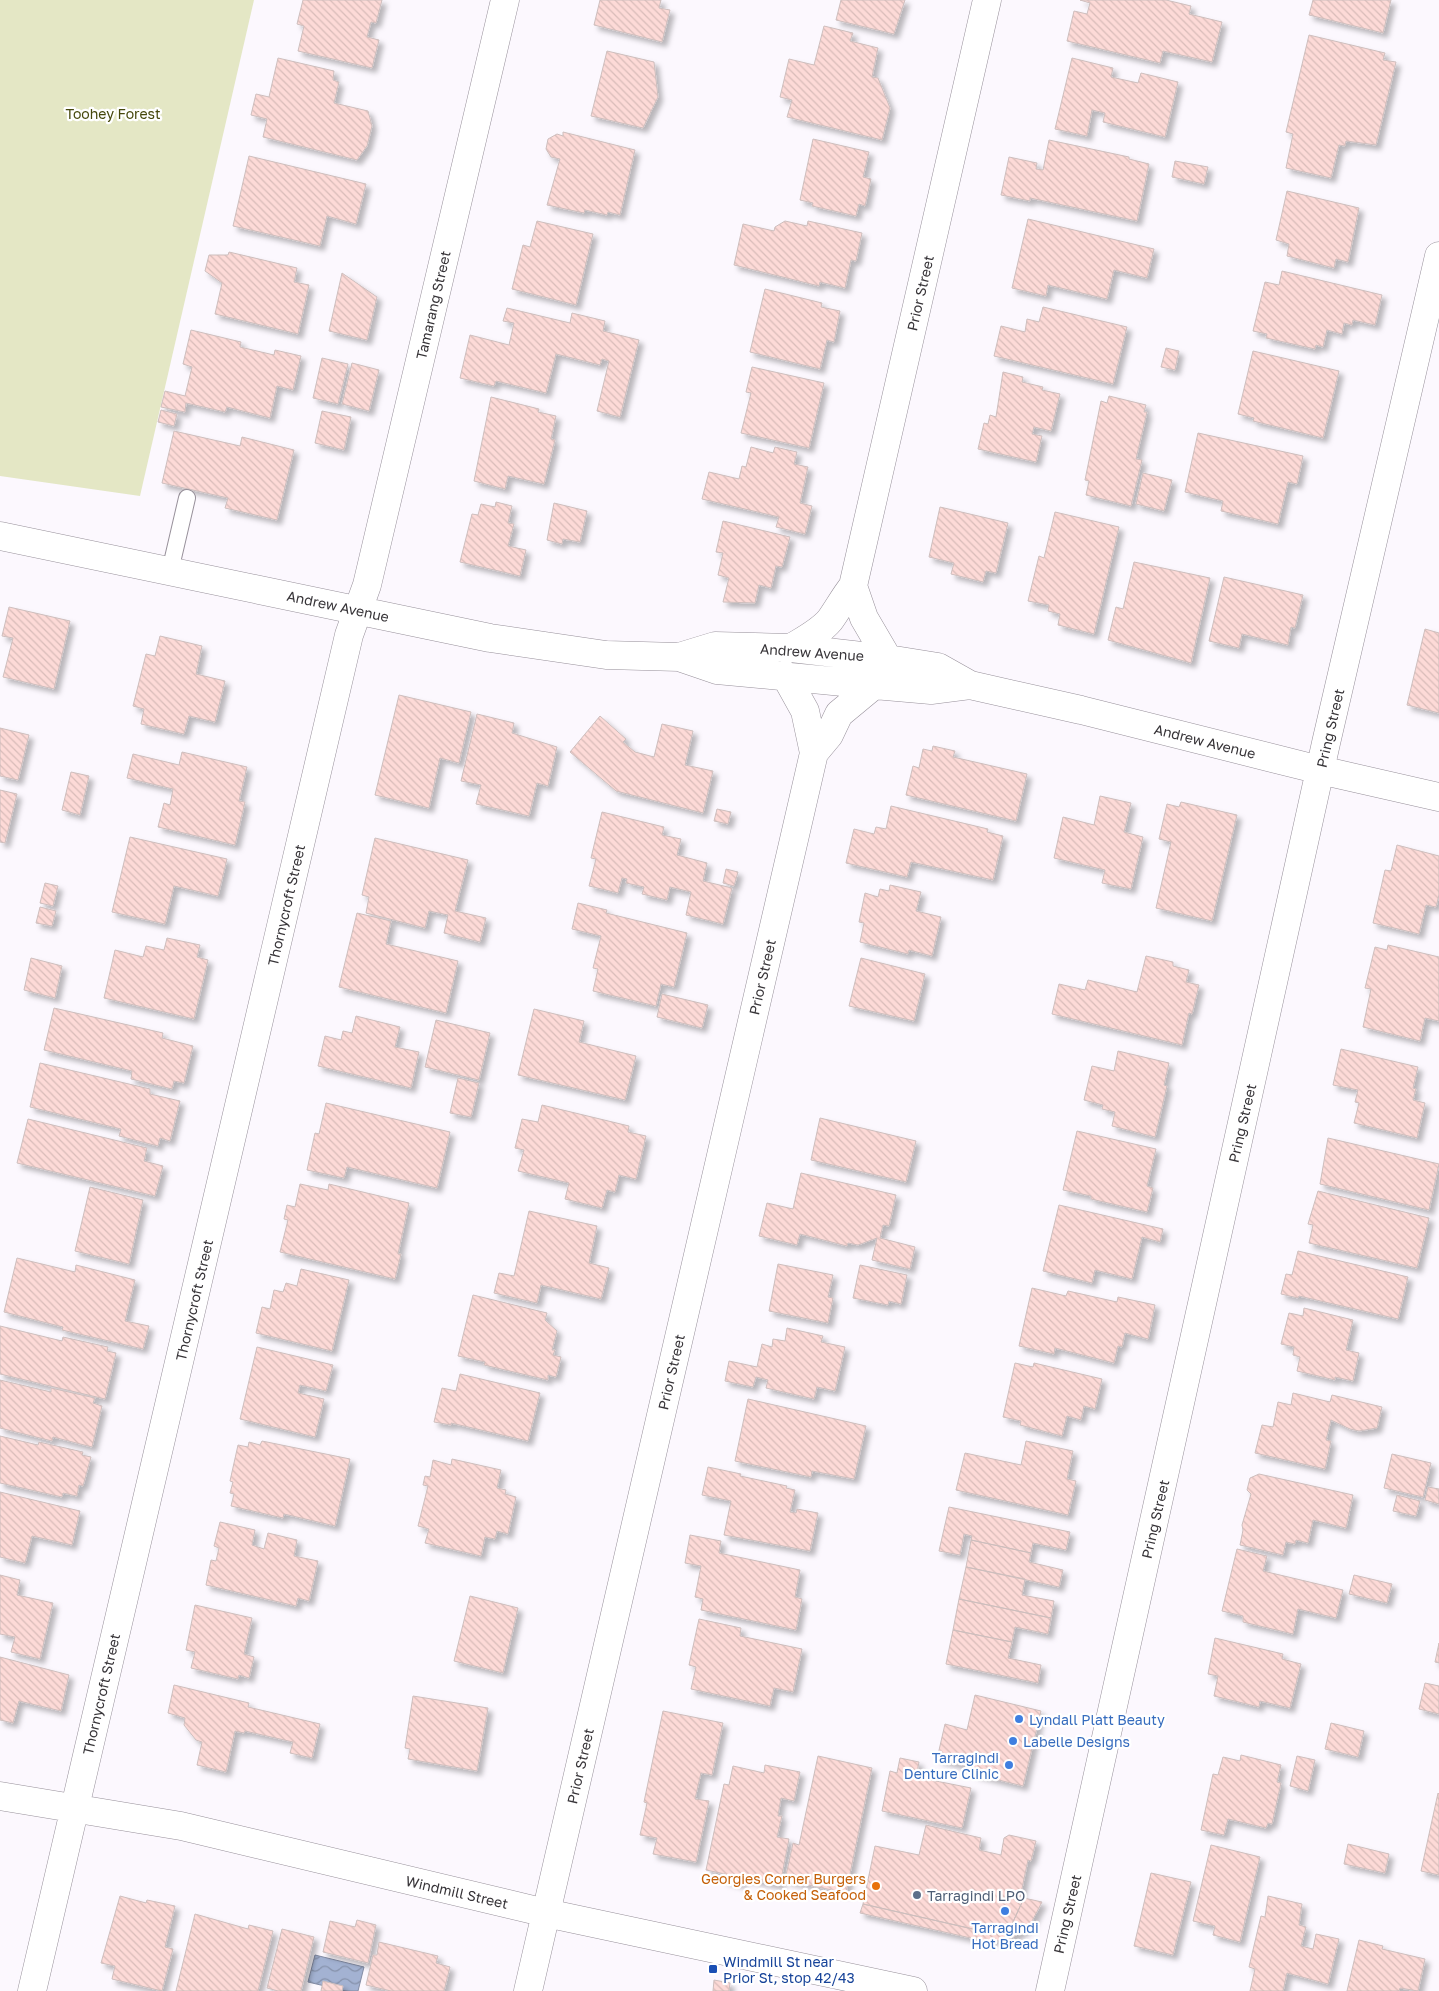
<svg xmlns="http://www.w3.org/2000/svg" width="1439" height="1991" viewBox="0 0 1439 1991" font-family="'Golos Text',sans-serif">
  <defs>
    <pattern id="water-waves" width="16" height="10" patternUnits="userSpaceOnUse" patternTransform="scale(1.25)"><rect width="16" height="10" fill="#a3b2d2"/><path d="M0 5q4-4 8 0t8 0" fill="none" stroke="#8692ab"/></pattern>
    <pattern id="building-back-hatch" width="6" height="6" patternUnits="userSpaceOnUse" patternTransform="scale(1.25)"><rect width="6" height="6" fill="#fddad7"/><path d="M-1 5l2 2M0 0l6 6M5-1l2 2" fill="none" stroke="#d9bcb9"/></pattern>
    <filter id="shadow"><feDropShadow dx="4.5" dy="4.5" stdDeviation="2.5" flood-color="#0004"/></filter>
  </defs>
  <rect width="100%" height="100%" fill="#fcf8fe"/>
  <path fill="#e4e7c5" d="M0,0H254L140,496L0,476Z"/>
  <path fill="url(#water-waves)" stroke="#838ca4" d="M315,1955L364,1967L358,1991H346L308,1982Z"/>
  <path fill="url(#building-back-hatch)" stroke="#cdbebd" filter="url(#shadow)" d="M303,0H382L376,23L371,22L367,37L379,40L372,68L298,51L304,26L297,24Z
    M600,0H661L659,8L670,10L662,42L594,25Z
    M841,0H905L894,34L836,20Z
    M1080,0H1166L1191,6L1189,14L1222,22L1212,62L1163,51L1160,63L1067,41L1074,11L1087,14L1090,3Z
    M1313,0H1391L1383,33L1309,15Z
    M824,26L853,33L850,41L878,48L872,77L878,78L890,108L882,140L787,117L792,100L780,97L789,59L814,65Z
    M1309,35L1385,53L1383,60L1396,62L1376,145L1346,141L1345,146L1339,145L1331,178L1286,168L1293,134L1286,132Z
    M607,51L654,62L658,97L643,128L591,116Z
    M278,58L334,71L333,80L339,82L334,103L368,111L372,126L367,146L357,160L263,137L267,119L251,115L256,94L269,97Z
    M1072,58L1113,68L1111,77L1138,83L1141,73L1178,82L1165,137L1103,122L1105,113L1092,110L1087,136L1055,129Z
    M563,132L635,150L620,215L608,212L607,215L585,210L584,213L547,205L560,159L551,157L546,149L548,139L557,134L563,136Z
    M813,139L869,152L863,177L871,179L865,206L859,204L856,216L812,206L813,203L800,200Z
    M1049,140L1129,157V159L1149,164L1137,221L1030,198V201L1001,195L1009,157L1037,163L1036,169L1043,170Z
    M249,156L366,184L356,224L327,216L320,246L233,226Z
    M1175,161L1208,167L1204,184L1172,177Z
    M1287,191L1359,208L1348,262L1336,259L1334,268L1287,256L1289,244L1276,240Z
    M1028,219L1154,249L1147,278L1114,270L1107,299L1048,285L1046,296L1012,288Z
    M537,221L593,234L576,305L512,289L523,245L530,247Z
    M785,221L807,226L808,221L862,233L856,261L851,260L845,288L820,282L819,286L734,265L743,224L774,231L775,227Z
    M229,252L297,268L294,282L309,285L298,334L215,314L222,283L205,271L209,255H228Z
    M1282,271L1382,295L1375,325L1353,320L1352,325L1344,323L1342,334L1327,330L1323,347L1316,345L1315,349L1266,338L1267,334L1253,331L1265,282L1279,285Z
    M342,273L377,297L367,340L329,331Z
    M765,289L822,303L821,307L840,311L834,342L827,340L820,369L750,352Z
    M1043,307L1127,327L1113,384L994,356L1001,326L1025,332L1027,319L1039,322Z
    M507,308L570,323L572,313L605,321L603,331L639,340L620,417L597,411L609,361L602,359L600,365L556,354L546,393L496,381L494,386L460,378L470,335L509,345L514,323L503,321Z
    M191,330L241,342L240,347L274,355L275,350L301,356L293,390L277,386L270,418L227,407L225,412L186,403L185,412L161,407L165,391L185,396L192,367L183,364Z
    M1166,348L1179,351L1175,370L1161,367Z
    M1253,351L1339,371L1323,438L1253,421L1254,418L1238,414Z
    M322,358L348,364L338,404L313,398Z
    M352,363L379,370L369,411L342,404Z
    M752,367L824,383L809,448L741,433L751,393L746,392Z
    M1003,372L1023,377L1022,382L1043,387L1042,390L1060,394L1051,431L1034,427L1032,434L1042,436L1036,462L978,449L984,423L988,424L990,415L996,417Z
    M1109,396L1146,405L1144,412H1147L1136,459L1142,460L1131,506L1086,495L1089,481L1085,480L1101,401L1107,403Z
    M491,397L539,409L538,412L556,416L551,439L555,440L544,484L508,476L505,489L474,481Z
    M161,410L177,414L174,426L158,422Z
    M322,411L351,417L344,450L315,443Z
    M174,431L240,446L242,437L294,450L277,520L225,508L228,498L162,483Z
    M1198,433L1303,456L1297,484L1288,482L1278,524L1221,511L1223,501L1185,492Z
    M751,447L773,453L775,447L797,452L794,464L808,467L800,503L812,506L805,534L776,527L779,517L702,499L709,472L739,479L742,466L746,467Z
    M1143,473L1172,480L1164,511L1136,504Z
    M496,502L512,506L508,523L514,524L508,546L526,550L520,576L460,562L472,514L478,515L481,504L495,507Z
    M554,503L587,511L580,542L563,539L562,544L547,540Z
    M940,507L1008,523L996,573L986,571L983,582L951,574L954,563L929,557Z
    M1055,512L1119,527L1094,634L1058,625L1060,614L1048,611L1049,605L1028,601L1039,556L1044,558Z
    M723,521L790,537L782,567L776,566L771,588L759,585L755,603L723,602L729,578L718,575L723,553L716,552Z
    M1134,562L1210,578L1191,663L1108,640L1116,607L1123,609Z
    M1224,577L1303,595L1295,628L1291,627L1288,645L1242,634L1239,648L1209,641Z
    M9,607L70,621L54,689L3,677L13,638L2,636Z
    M1425,629L1439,633V713L1407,705Z
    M160,636L202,646L196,674L225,681L215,722L189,716L184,734L141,724L144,709L133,706L146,654L155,656Z
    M399,695L471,712L459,763L440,758L429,808L375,795Z
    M477,714L514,723L512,733L557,747L548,786L537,783L529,816L476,804L481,785L461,781Z
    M600,716L626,739L623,742L635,752L654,757L662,724L693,731L685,765L713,771L703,813L616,791L570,752Z
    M0,728L29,735L18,780L0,776Z
    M933,746L955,751L953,757L1027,774L1016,821L906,795L913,766L919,768L923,749L932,751Z
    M182,752L247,767L239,801L245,802L235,845L158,827L164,803L170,805L173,789L127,778L133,754L179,765Z
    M71,772L89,776L80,815L62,810Z
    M0,790L17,794L5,843L0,842Z
    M1100,796L1131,803L1124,832L1143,837L1131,889L1102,883L1105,870L1054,858L1063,817L1094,825Z
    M1181,802L1237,815L1212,921L1156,908L1171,842L1159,839L1167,804L1179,807Z
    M891,806L988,829L987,832L1003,836L993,880L911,862L907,877L846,863L854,829L874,834L876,827L886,829Z
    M717,809L731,812L728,824L714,821Z
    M602,812L664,827L662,835L681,839L677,855L707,863L703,881L732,888L723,924L686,915L691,892L670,887L667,900L642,894L644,887L626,883L627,879L622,878L618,893L589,886L596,859L591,858Z
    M130,837L227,859L218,896L174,886L165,924L112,912Z
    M375,838L468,860L455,911L486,918L480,942L444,933L448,915L429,911L425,928L366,913L369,897L362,895Z
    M1397,845L1439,856V895L1436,907L1426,905L1419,934L1373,923L1385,870L1391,871Z
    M726,869L738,872L734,886L723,883Z
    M45,883L58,886L53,906L40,903Z
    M890,885L921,892L916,911L941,917L932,956L909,950L908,954L860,942L864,923L859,922L865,893L878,897L880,889L889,891Z
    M578,903L607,910L606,913L687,933L674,987L661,984L656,1006L593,991L598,969L593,968L601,936L572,929Z
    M40,907L56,911L52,926L36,923Z
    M357,913L391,921L386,944L458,961L446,1013L339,987Z
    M167,938L200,945L197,957L208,960L194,1019L104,998L115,950L143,957L146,946L164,950Z
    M1388,945L1439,957V1021L1425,1018L1420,1041L1363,1027L1371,989L1365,988L1375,947L1387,950Z
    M1146,956L1173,962V966L1189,970L1186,982L1199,985L1192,1014L1189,1013L1182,1045L1052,1014L1059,984L1085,990L1088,980L1137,992Z
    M31,958L62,966L55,998L24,990Z
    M861,958L925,974L914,1021L849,1006Z
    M662,994L708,1005L702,1028L657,1017Z
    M54,1008L163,1033L162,1038L193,1046L184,1083L174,1081L172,1089L131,1079L132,1071L44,1050Z
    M534,1009L584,1021L579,1042L636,1056L625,1100L518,1075Z
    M356,1016L400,1027L395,1047L419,1052L411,1088L318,1066L325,1036L341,1040L343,1031L352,1033Z
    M436,1020L490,1033L479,1080L425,1067Z
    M1341,1049L1418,1067L1413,1088L1416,1089L1413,1100L1425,1103L1417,1138L1354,1123L1359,1103L1355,1102L1358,1090L1333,1085Z
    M1118,1051L1169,1063L1164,1085L1167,1086L1155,1137L1112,1126L1115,1112L1102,1109L1103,1105L1084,1100L1092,1066L1114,1071Z
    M40,1063L150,1089V1094L180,1101L170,1141L160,1138L158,1146L119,1136L121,1129L30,1107Z
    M458,1078L479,1083L471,1117L450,1113Z
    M326,1103L450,1132L437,1188L347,1167L344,1178L307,1170L315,1133L319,1134Z
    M542,1105L629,1126L628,1132L646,1136L636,1179L619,1175L615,1192L607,1190L602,1208L565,1199L569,1183L518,1171L524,1150L515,1148L522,1119L538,1122Z
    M820,1118L916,1141L906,1182L811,1160Z
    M28,1119L147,1148L144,1161L163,1166L155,1196L17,1163Z
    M1077,1131L1156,1149L1147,1186L1153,1188L1147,1212L1091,1199V1196L1063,1190Z
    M1328,1138L1439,1164L1429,1210L1320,1184Z
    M801,1173L896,1195L889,1226L883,1225L880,1238L915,1247L910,1269L872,1260L877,1238L858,1245L848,1243L847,1246L800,1234L797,1245L759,1236L767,1203L793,1209Z
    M300,1184L328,1190L329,1184L409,1203L398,1254H401L395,1279L280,1252L288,1220L284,1219L287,1205L295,1207Z
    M90,1187L143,1200L129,1264L75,1251Z
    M1318,1191L1429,1218L1417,1268L1309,1243L1313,1225L1308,1224Z
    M1059,1205L1163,1229L1160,1242L1142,1237L1132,1279L1095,1270L1092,1283L1043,1271Z
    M529,1211L597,1226L589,1263L609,1268L601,1299L541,1285L537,1303L494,1293L499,1273L514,1276Z
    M1298,1251L1408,1277L1398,1319L1299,1296L1298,1298L1281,1294L1286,1274L1292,1275Z
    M17,1258L75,1272L76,1265L135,1280L125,1321L149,1326L143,1349L62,1330L63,1327L4,1312Z
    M778,1264L833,1275L828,1297L833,1298L828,1323L769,1311Z
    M860,1265L907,1275L901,1304L889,1301L888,1305L853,1298Z
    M301,1269L349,1280L332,1351L256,1333L262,1307L270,1309L274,1290L283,1292L286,1283L297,1286Z
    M1032,1288L1066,1296L1068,1291L1117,1302L1118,1297L1155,1305L1148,1339L1125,1333L1122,1347L1118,1346L1114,1363L1055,1348L1054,1354L1019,1346Z
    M473,1295L547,1313L545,1320L557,1331L552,1350H555L553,1355L561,1357L556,1377L548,1375V1380L484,1365L485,1362L458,1356Z
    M1304,1308L1353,1320L1346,1350L1359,1353L1353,1381L1335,1377V1380L1297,1371L1300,1357L1293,1355L1294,1347L1281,1344L1289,1313L1303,1316Z
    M0,1326L62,1341L63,1337L108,1347L107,1351L116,1353L105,1399L0,1374Z
    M787,1328L823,1336L821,1342L845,1347L835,1391L817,1387L814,1399L766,1388L768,1380L756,1377L753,1387L725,1381L729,1361L757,1367L762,1344L772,1347L773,1339L785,1341Z
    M257,1347L333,1365L326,1391L300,1385L298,1393L324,1399L315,1437L240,1419Z
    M1015,1363L1033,1367L1034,1363L1102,1379L1095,1409L1084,1406L1081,1420L1067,1416L1062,1436L1020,1425L1021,1421L1003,1417Z
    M460,1374L540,1393L528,1441L451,1423V1425L434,1422L442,1388L456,1391Z
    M0,1380L51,1392V1388L95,1398L93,1403L102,1406L92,1447L53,1437L52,1441L0,1428Z
    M1293,1393L1330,1402L1332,1395L1382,1407L1377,1428L1359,1431L1350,1429L1331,1420L1326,1440L1331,1441L1325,1469L1255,1453L1262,1425L1273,1427L1278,1402L1291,1405Z
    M748,1399L866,1426L854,1479L812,1471L811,1477L735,1461Z
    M0,1436L38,1445L39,1442L83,1452L82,1455L91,1457L83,1486L79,1485L77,1496L63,1493L62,1497L0,1483Z
    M262,1441L350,1459L335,1526L284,1514L283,1518L231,1506L234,1494L230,1493L233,1482L230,1481L238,1445L248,1447L249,1442L260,1445Z
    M1026,1441L1073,1451L1067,1479L1076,1481L1068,1515L956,1490L965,1453L1021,1465Z
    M1392,1454L1431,1463L1423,1497L1384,1488Z
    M452,1459L501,1470L497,1488L506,1490L505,1494L516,1497L508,1534L497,1531L495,1539L485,1537L481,1556L425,1543L429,1529L418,1526L428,1486L423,1485L425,1476L430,1477L433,1460L451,1465Z
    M708,1467L741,1474L740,1476L787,1486L786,1488L795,1490L790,1512L796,1513L797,1509L818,1513L810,1551L724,1535L731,1501L702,1495Z
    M1259,1474L1353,1495L1346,1528L1313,1520L1308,1543L1296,1540L1295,1544L1286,1542L1283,1555L1240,1545L1243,1530L1242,1525L1251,1494L1247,1490L1250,1478Z
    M1428,1487L1439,1489V1504L1425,1500Z
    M0,1492L80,1511L72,1545L32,1536L25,1563L0,1557Z
    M1397,1495L1420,1501L1416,1516L1393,1511Z
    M949,1507L1070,1532L1066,1550L1033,1543L1031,1553L971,1540L972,1536L964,1534L960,1555L939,1551Z
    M220,1522L255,1530L252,1545L264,1549L268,1533L297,1540L294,1556L318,1561L309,1601L298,1598L296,1606L206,1585L211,1560L216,1561L219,1548L214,1546Z
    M690,1535L721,1541L719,1553L800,1570L795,1597L802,1599L796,1630L701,1610L703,1599L695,1597L701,1566L685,1563Z
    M971,1540L1031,1553L1029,1562L1063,1570L1059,1587L966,1567Z
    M1237,1549L1267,1556L1263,1571L1343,1590L1336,1618L1298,1609L1293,1634L1243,1622V1616L1222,1611Z
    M966,1567L1025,1579L1022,1595L1054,1601L1051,1618L959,1599Z
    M0,1575L20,1580L17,1595L53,1603L40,1659L11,1652L15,1637L0,1634Z
    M1354,1575L1392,1584L1387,1603L1349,1594Z
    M470,1596L518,1608L503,1673L454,1661Z
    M959,1599L1051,1618L1048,1634L1015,1627L1012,1642L953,1630Z
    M195,1605L252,1618L244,1654L254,1657L249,1678L239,1675L238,1679L191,1668L195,1652L186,1650Z
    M699,1619L741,1628L740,1636L802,1649L793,1692L774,1688L770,1706L691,1689L696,1667L689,1665Z
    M953,1630L1012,1642L1008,1658L1041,1665L1038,1683L946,1664Z
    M1215,1638L1283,1654L1282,1659L1301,1664L1290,1708L1260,1701L1259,1707L1214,1696L1218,1676L1208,1674Z
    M1439,1643V1663L1435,1662Z
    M0,1657L69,1675L61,1711L19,1701L13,1723L0,1720Z
    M1425,1683L1439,1686V1714L1419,1709Z
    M174,1685L249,1703L248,1707L320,1724L312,1758L290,1753L293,1742L245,1731L244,1733L235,1731L226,1772L197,1765L202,1742L196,1740L184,1725L185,1718L168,1713Z
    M975,1695L1041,1711L1023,1786L974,1774L976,1768L937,1759L945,1724L967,1730Z
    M413,1696L488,1708L477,1771L408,1759L410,1749L405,1748Z
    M663,1711L723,1723L712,1775L701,1773L695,1799L709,1801L696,1862L653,1854L657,1838L640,1835L647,1803L644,1802Z
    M1331,1723L1364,1731L1358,1757L1325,1749Z
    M1241,1755L1281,1765L1277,1782L1281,1783L1272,1824L1268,1823L1266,1828L1228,1819L1224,1835L1201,1830L1213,1774L1218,1775L1223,1757L1240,1761Z
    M818,1756L872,1768L846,1893L785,1880L793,1843L799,1845Z
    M1297,1756L1315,1760L1308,1791L1290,1786Z
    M900,1758L919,1762L916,1777L971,1788L962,1828L882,1811L890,1771L897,1773Z
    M765,1765L800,1772L794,1801L781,1798L778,1816H782L777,1837L789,1839L780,1885L743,1878L741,1884L724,1880L725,1874L706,1870L724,1784L729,1785L733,1766L764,1773Z
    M1438,1793L1439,1794V1875L1421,1871Z
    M926,1825L981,1838L979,1850L1001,1855L1004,1838L1009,1835L1036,1841L1031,1861L1028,1860L1020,1898H1024L1012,1924L986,1932L863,1904L875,1846L919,1855Z
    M1348,1844L1389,1854L1385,1873L1344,1864Z
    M1211,1845L1260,1857L1240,1942L1213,1935L1215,1926L1193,1921Z
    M1151,1873L1191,1882L1173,1955L1134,1946Z
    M120,1896L146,1903L147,1900L175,1906L165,1947L173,1949L162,1991L112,1979L115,1966L101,1963Z
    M1268,1896L1302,1904L1299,1925L1306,1927L1301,1946L1313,1949L1316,1934L1339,1939L1328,1984L1287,1973L1283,1991H1250L1255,1969L1249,1967L1261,1916L1265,1917Z
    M1024,1898L1042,1902L1029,1927L1008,1940L984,1941L860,1913L863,1904L986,1932L1012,1924Z
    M195,1914L248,1929L249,1925L273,1931L258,1991H176Z
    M357,1920L376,1925L368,1963L323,1952L330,1921L355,1927Z
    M282,1929L314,1937L301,1991H278L267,1988Z
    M1359,1940L1383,1946L1382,1949L1425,1959L1418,1991L1400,1988L1399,1991H1347Z
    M379,1942L438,1956L436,1963L450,1967L444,1991H391L366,1985L373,1955H377Z
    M714,1980L730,1983L729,1991H713Z
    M323,1981L343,1986L342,1991H321Z"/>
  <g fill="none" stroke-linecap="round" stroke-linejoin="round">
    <defs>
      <path id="lane" d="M170,571L187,498"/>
      <path id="street" d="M0,536L490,638L606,655L679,657L715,646L791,648L888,659L938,667L970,685L1081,710L1320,770L1439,797
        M853,586L864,618L888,659
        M791,648C804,640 820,632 830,620C838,609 844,597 853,586L987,0
        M679,657L717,670L874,685L931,690L970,685
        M785,675L805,711L814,753
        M0,1796L181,1826L546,1913L913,1991
        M32,1991L349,635L367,585L505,0
        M528,1991L814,753L829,735L839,714L874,685
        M1050,1991L1326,743L1439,256"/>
    </defs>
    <use href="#lane" stroke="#97909a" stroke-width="18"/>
    <use href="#street" stroke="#97909a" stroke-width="29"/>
    <use href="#lane" stroke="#fff" stroke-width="16"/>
    <use href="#street" stroke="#fff" stroke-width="28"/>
  </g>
  <g fill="#3f7fe0" stroke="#fff" stroke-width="2">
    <circle cx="1019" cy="1719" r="5"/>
    <circle cx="1013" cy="1741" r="5"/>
    <circle cx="1009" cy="1765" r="5"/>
    <circle cx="1005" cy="1911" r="5"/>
  </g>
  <circle fill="#e8710a" stroke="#fff" stroke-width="2" cx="876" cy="1886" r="5"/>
  <circle fill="#5c6f8a" stroke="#fff" stroke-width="2" cx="917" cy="1895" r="5"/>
  <rect fill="#1a4fb4" stroke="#fff" stroke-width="2" x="708" y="1964" width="10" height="10" rx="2.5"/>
  <g text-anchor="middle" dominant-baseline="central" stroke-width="4.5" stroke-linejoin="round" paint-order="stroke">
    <g font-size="14" fill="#46480c" stroke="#fff">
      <text x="113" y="113">Toohey Forest</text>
    </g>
    <g font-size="14" fill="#373438" stroke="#fff">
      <text transform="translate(920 293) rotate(-77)">Prior Street</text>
      <text transform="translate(433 305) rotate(-77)">Tamarang Street</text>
      <text transform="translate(338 606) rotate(12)">Andrew Avenue</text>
      <text transform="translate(812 652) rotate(4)">Andrew Avenue</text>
      <text transform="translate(1330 728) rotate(-77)">Pring Street</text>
      <text transform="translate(1205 741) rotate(14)">Andrew Avenue</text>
      <text transform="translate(286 905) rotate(-77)">Thornycroft Street</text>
      <text transform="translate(762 977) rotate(-77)">Prior Street</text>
      <text transform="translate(1242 1123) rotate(-77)">Pring Street</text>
      <text transform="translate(194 1300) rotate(-77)">Thornycroft Street</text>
      <text transform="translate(671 1372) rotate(-77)">Prior Street</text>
      <text transform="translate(1155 1519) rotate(-77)">Pring Street</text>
      <text transform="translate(101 1694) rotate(-77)">Thornycroft Street</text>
      <text transform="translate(580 1766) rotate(-77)">Prior Street</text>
      <text transform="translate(457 1892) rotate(13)">Windmill Street</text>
      <text transform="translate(1067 1914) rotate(-77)">Pring Street</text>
    </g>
    <g font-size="14" fill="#366cbe" stroke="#fff" text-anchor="start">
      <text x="1029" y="1719">Lyndall Platt Beauty</text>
      <text x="1023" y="1741">Labelle Designs</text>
      <text x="999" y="1757" text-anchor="end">Tarragindi<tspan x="999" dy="16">Denture Clinic</tspan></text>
      <text x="1005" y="1927" text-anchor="middle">Tarragindi<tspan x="1005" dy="16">Hot Bread</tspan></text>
    </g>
    <g font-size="14" fill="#c56008" stroke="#fff" text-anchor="end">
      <text x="866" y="1878">Georgies Corner Burgers<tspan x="866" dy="16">&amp; Cooked Seafood</tspan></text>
    </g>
    <g font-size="14" fill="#4e5e75" stroke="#fff" text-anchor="start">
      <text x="927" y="1895">Tarragindi LPO</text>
    </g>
    <g font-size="14" fill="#164399" stroke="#fff" text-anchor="start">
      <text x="723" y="1961">Windmill St near<tspan x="723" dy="16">Prior St, stop 42/43</tspan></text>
    </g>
  </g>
</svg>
